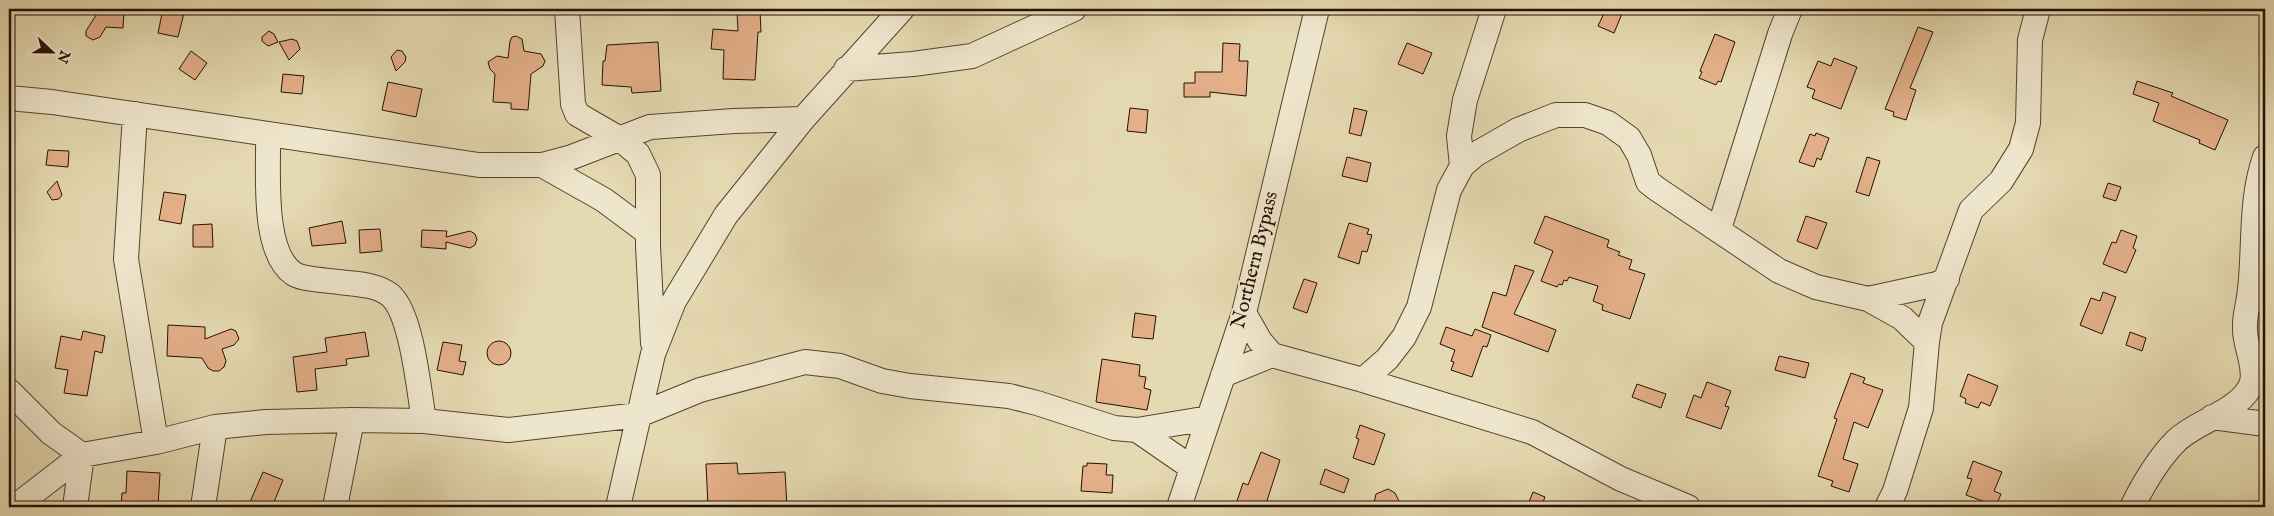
<svg xmlns="http://www.w3.org/2000/svg" width="2274" height="516" viewBox="0 0 2274 516" font-family="'IM FELL English',serif">
  <rect width="100%" height="100%" fill="#e5d9b1"/>
  <filter id="stains"><feTurbulence type="fractalNoise" baseFrequency=".004" numOctaves="4"/><feColorMatrix values="0 0 0 0 .2 0 0 0 0 .09 0 0 0 0 .02 0 0 0 .5 -.17"/></filter>
  <radialGradient id="worn" r=".72"><stop offset=".6" stop-color="#630" stop-opacity="0"/><stop offset="1" stop-color="#630" stop-opacity=".3"/></radialGradient>
  <path fill="#e3b089" stroke="#270f05" d="M100,9H124L123,28L106,27L100,37L93,40L86,36V31Z
    M163,9H185L178,37L158,33Z
    M1606,9H1624L1614,33L1598,26Z
    M760,11L761,32H758L755,80L723,79L724,50L711,49L713,29L738,31L737,12Z
    M1918,27L1933,32L1910,88L1916,90L1906,120L1893,116L1894,112L1885,109Z
    M269,31L274,34L278,42L268,46L262,41V37Z
    M1715,34L1735,42L1721,82L1718,81L1716,85L1699,78L1702,72L1700,71Z
    M516,36L522,39L524,51L541,54L545,61L543,66L531,74L528,110L511,109V103L493,102L495,74L490,69L488,62L497,56L508,58L510,41L512,37Z
    M292,39L297,41L300,49L289,60L279,42Z
    M658,42L661,91L632,93L631,87L602,85L603,61H605L607,45Z
    M1223,43L1240,44L1239,61H1248L1246,96L1210,92V97H1184V83H1195V72H1222Z
    M1407,43L1432,53L1423,74L1398,64Z
    M397,50L402,51L406,57L405,62L396,71L391,57Z
    M191,51L207,63L195,80L179,69Z
    M1834,58L1857,67L1841,109L1812,98L1815,90L1807,87L1818,61L1831,66Z
    M283,74L304,76L302,94L281,92Z
    M2137,81L2173,93L2171,96L2228,120L2215,150L2199,143L2200,140L2153,121L2159,103L2133,94Z
    M388,82L422,89L416,117L382,110Z
    M1130,108L1148,110L1146,133L1127,131Z
    M1354,108L1367,111L1361,136L1349,133Z
    M1816,133L1829,138L1821,160L1817,158L1814,167L1799,162L1810,134L1815,136Z
    M48,150L69,151L68,167L46,165Z
    M1347,157L1371,163L1367,182L1342,176Z
    M1867,157L1880,161L1869,196L1856,192Z
    M57,181L62,195L59,199L52,200L47,192Z
    M2108,183L2121,187L2116,201L2103,197Z
    M164,192L186,195L181,224L159,220Z
    M1545,216L1609,240L1607,247L1620,252L1618,255L1632,260L1629,269L1645,274L1630,319L1602,310L1603,305L1593,301L1598,286L1569,277L1567,281L1564,280L1562,285L1559,284L1557,287L1541,281L1553,251L1534,243Z
    M1806,216L1827,223L1817,249L1797,241Z
    M342,221L346,243L312,246L309,228Z
    M1349,223L1369,229L1367,234L1372,235L1367,252L1362,251L1359,264L1338,257Z
    M212,224L213,247H193V225Z
    M380,229L382,251L360,253L359,230Z
    M422,230L447,231L446,237L470,231L475,234L477,239L475,245L470,248L446,242V249L421,247Z
    M2121,230L2137,236L2133,248L2136,250L2126,273L2103,264L2112,242L2116,243Z
    M1515,265L1534,271L1514,314L1556,330L1548,352L1482,327L1493,292L1506,296Z
    M1304,279L1317,283L1307,313L1293,308Z
    M2103,292L2116,297L2102,334L2080,325L2091,298L2100,301Z
    M1135,313L1156,316L1153,339L1132,337Z
    M168,325L205,327V339L231,329L236,331L239,339L234,345L222,349L226,361L224,367L219,371H213L208,368L202,358L167,356Z
    M1446,327L1472,336L1475,329L1491,335L1487,347L1483,346L1472,377L1451,370L1454,362L1451,361L1455,350L1440,344Z
    M83,331L105,336L102,353L95,351L87,396L64,393L68,370L55,368L61,336L81,340Z
    M365,332L369,356L346,359L347,365L315,369L317,390L297,392L293,357L327,352L325,338Z
    M2130,332L2146,338L2142,351L2126,345Z
    M487 353a12 12 0 1 1 24 0a12 12 0 1 1-24 0Z
    M443,342L462,345L459,361L466,362L463,375L437,370Z
    M1779,356L1809,363L1805,378L1775,370Z
    M1102,359L1140,365L1139,376L1146,377L1144,388L1151,390L1147,410L1096,402Z
    M1851,373L1865,378L1863,383L1883,390L1868,428L1854,422L1843,459L1858,464L1849,492L1831,486L1833,481L1818,476L1837,419L1834,418Z
    M1968,374L1998,386L1990,406L1981,402L1978,408L1965,403L1966,399L1960,396Z
    M1707,382L1731,391L1725,406L1729,407L1721,429L1686,417L1694,395L1701,398Z
    M1637,384L1666,394L1661,408L1632,397Z
    M1360,425L1385,434L1374,465L1353,458L1359,439L1356,438Z
    M1261,452L1280,460L1265,507H1235L1243,483L1248,485Z
    M1973,461L2002,472L1994,491L2001,494L1996,506L1966,495L1972,479L1967,478Z
    M737,463L738,474L785,472L787,507H708L706,464Z
    M1087,463L1107,464L1106,475H1113L1112,493L1081,491L1083,466H1087Z
    M1325,469L1349,479L1344,493L1320,484Z
    M127,471L160,473L158,507H121L122,493H126Z
    M263,472L283,480L272,507H262L250,502Z
    M1388,489L1395,493L1402,507H1373L1376,494Z
    M1533,492L1545,497L1541,507H1527Z"/>
  <g fill="none" stroke-linecap="round" stroke-linejoin="round">
    <defs>
      <path id="minor" d="M567,9L573,104L577,114L620,139L638,154L648,175V246L653,343
        M846,69L913,64L972,56L1074,9
        M9,98L52,102L479,165H542L572,157L650,127L734,121L803,119
        M135,114L126,259L156,442
        M268,134C269,171 261,252 294,274C305,280 326,280 339,282C355,284 376,284 390,295C412,313 419,392 424,421
        M542,165L604,200L647,232
        M1462,166L1459,136L1465,100L1494,9
        M1719,229L1780,34L1790,9
        M1868,299L1937,284L1947,279
        M1244,313L1260,341L1272,355L1363,380L1532,432L1621,479L1688,507
        M1927,342L1930,323L1971,210L2001,181L2021,149L2028,123L2030,40L2038,9
        M1223,375L1272,355
        M1363,380L1387,359L1404,337L1419,307L1449,190L1462,166L1476,154L1518,130L1556,115H1585L1608,123L1629,138L1639,155L1648,182L1657,189L1779,271L1816,287L1868,299L1902,318L1927,342L1921,408L1895,491L1887,507
        M9,391L51,433L82,455L75,507
        M2212,417L2265,424
        M1137,430L1192,468
        M15,507L82,455L156,442L215,427L266,422L352,420L424,421L508,430L639,415L700,390L805,362L840,366L882,381L910,386L1009,396L1037,403L1114,428L1137,430L1209,418
        M203,507L215,427
        M335,507L352,420
        M618,507L653,354L674,301L726,215L803,119L902,9
        M1179,507L1244,313L1317,9
        M2132,507C2143,485 2158,459 2176,441C2196,421 2244,410 2252,382C2256,366 2245,346 2245,330C2244,315 2249,303 2250,289C2255,244 2250,200 2265,157"/>
    </defs>
    <use href="#minor" stroke="#564230" stroke-width="26"/>
    <use href="#minor" stroke="#eee6cc" stroke-width="24"/>
  </g>
  <g text-anchor="middle" dominant-baseline="central" stroke-width="4" stroke-linejoin="round" paint-order="stroke">
    <g font-size="20" fill="#270f05" stroke="#eee6cc">
      <text transform="translate(1255 260) rotate(-76)">Northern Bypass</text>
    </g>
  </g>
  <rect width="2274" height="516" fill="none" stroke="#e5d9b1" stroke-width="30"/>
  <rect x="10" y="10" width="2254" height="496" fill="none" stroke="#270f05" stroke-width="2.5"/>
  <rect x="15" y="15" width="2244" height="486" fill="none" stroke="#270f05"/>
  <g transform="translate(52 52) rotate(112)" stroke="#eee6cc" stroke-width="4" paint-order="stroke">
  <path d="M0-4L9 19L0 12L-9 19Z" fill="#270f05"/>
  <text y="-8" font-size="14" font-weight="bold" text-anchor="middle" fill="#270f05">N</text>
  </g>
  <rect width="100%" height="100%" filter="url(#stains)"/>
  <rect width="100%" height="100%" fill="url(#worn)"/>
</svg>
